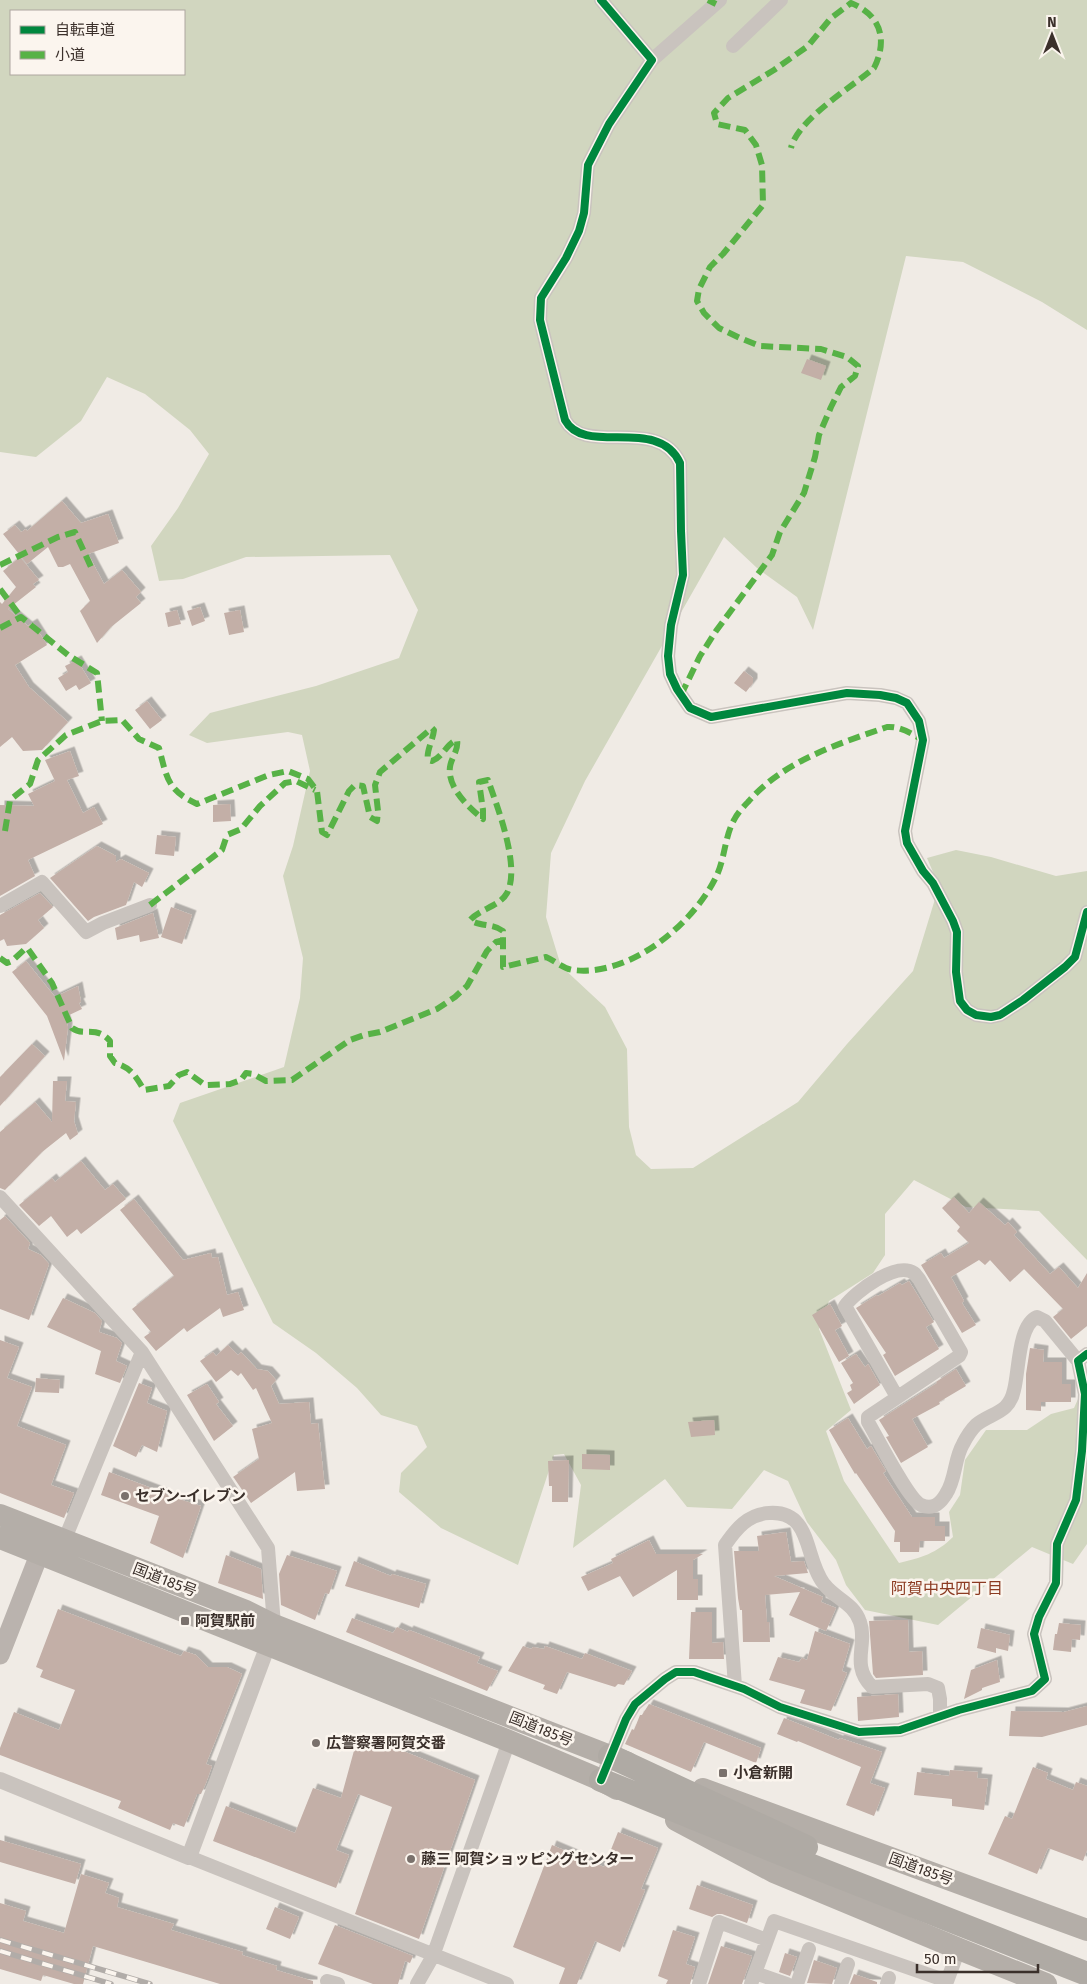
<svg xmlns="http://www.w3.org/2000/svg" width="1087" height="1984" viewBox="0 0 1087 1984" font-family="'Fira Sans','Noto Sans JP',sans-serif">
  <defs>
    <filter id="shadow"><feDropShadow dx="4.5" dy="-4.5" stdDeviation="0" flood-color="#0004"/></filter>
  </defs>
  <rect width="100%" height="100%" fill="#f0ebe5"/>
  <path fill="#d1d6bf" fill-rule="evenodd" d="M0,0H1087V330L1042,302L963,262L906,256L813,630L797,597L757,568L724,537L585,781L551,853L546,917L561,966L605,1007L627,1049L629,1127L636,1155L651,1169L693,1168L798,1102L847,1044L913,971L939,886L927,858L956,850L991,857L1056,876L1087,871V1260L1039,1211L966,1207L914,1180L885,1214V1255L873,1273L829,1301L819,1329L851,1410L826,1431L844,1481L899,1563C921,1558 937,1553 953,1537L949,1512L960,1495L965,1460L986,1430H1027L1051,1414L1074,1408L1087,1379V1544L1073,1564L1032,1547L938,1625L865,1610L846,1585L836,1560L807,1522L788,1481L764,1470L732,1509L687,1507L665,1479L573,1548L581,1485L564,1454L554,1455L518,1565L441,1528L399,1492L401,1473L427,1447L417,1426L381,1415L357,1388L316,1353L273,1323L173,1121L180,1103L284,1067L300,998L303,958L283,876L293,846L310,771L302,735L288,732L207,743L189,735L210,713L316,686L399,658L418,610L390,555L246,557L183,579L159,581L151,546L178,508L209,454L190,430L145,394L107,377L81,421L36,457L0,452ZM11,11H184V74H11Z"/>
  <path fill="#c3afa7" filter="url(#shadow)" d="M807,359L826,366L821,380L801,373Z
    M62,501L81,523L108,514L119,543L88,554L104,584L122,570L141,592L136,597L141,603L111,627L97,643L80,611L90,601L70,564L63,567H58L48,547L27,564L3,534L15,525L21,532L26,529L27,531Z
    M20,557L39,580L33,584L36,587L8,609L28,626L33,623L47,645L15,665L29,687L68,722L42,750L23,751L12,737L0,747V602L2,604L16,587L3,571Z
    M200,607L205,621L192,626L187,611Z
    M177,610L181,624L168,627L165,613Z
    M240,610L244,632L229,635L224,613Z
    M77,660L91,683L79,690L76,685L66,691L58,678L68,672L65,666Z
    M744,671L753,678V683L746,692L734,683Z
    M147,701L162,720L150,729L135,710Z
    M70,751L79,776L67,780L83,813L94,807L103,824L28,860L35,876L0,896V805L34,806L28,794L55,781L45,760Z
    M230,804L231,821L213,822V805Z
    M157,835L176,837L174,856L155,854Z
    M97,846L116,856V862L121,859L149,873L142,887L134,882L126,905L94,917L88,921L50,878Z
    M40,893L53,907L38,920L44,928L26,944L7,946L4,939L0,941V915Z
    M171,907L192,915L182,944L161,937Z
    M153,913L159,938L140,942L139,935L117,940L115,928Z
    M26,961L55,997L78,986L81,1002L79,1003L82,1009L65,1017L68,1027L64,1061L47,1016L12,972Z
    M32,1044L45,1056L0,1106V1077Z
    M53,1081H67L65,1101L76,1102L74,1121L78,1134L70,1140L66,1133L42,1152L5,1190L0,1188V1132L35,1102L52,1122Z
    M81,1161L105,1190L113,1184L126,1199L81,1234L77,1229L67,1237L51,1216L39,1226L19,1205L52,1178L55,1182Z
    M954,1197L969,1213L979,1202L1005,1225L1008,1222L1017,1232L1014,1235L1050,1274L1059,1267L1078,1288L1087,1273V1326L1071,1339L1053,1317L1063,1309L1024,1269L1010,1282L990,1260L985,1265L979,1260L951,1277L964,1301L962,1303L976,1325L962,1333L921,1265L941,1253L944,1258L969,1243L957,1231L960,1227L942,1208Z
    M134,1199L183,1260L211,1253L212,1258L218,1257L227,1295L238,1292L244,1310L223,1317L220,1308L187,1332L184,1328L156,1351L144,1337L151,1332L132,1309L174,1276L120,1210Z
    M5,1216L30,1243L28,1249L41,1255L49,1264L29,1320L0,1309V1220Z
    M909,1281L934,1322L926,1327L939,1349L895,1376L883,1355L886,1353L856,1308L877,1295L878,1296L900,1283L902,1285Z
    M63,1298L95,1313L102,1321L99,1332L117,1338L122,1343L116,1361L127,1366L120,1383L95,1374L101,1351L47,1327Z
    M830,1304L842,1326L835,1330L849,1356L839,1362L812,1315Z
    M0,1340L19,1347L7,1378L32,1387L17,1426L66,1445L51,1485L74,1493L64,1518L0,1493Z
    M228,1345L238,1355L241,1352L257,1369L268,1371L276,1380L271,1386L279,1404L309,1402L311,1424L318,1423L325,1489L297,1491L295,1472L251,1503L234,1478L233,1477L259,1459L252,1429L272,1423L256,1388L253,1390L241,1373L238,1376L231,1370L216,1382L200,1361L213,1352L216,1356Z
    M1030,1348L1044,1350L1043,1362H1062V1384H1071V1402H1041V1411L1026,1410V1374Z
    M856,1354L865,1367L868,1364L880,1385L854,1404L847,1393L852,1390L850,1385L853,1383L841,1363Z
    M956,1369L966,1386L939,1402L940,1404L912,1419L928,1447L901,1463L886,1437L889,1436L879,1420L937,1383L936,1382Z
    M36,1378L60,1380L59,1393L35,1392Z
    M139,1383L152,1388L147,1403L167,1411L157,1452L142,1445L136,1457L113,1446Z
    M207,1384L219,1402L216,1404L233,1426L214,1441L187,1395Z
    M848,1418L867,1449L871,1446L886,1471L883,1473L912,1517H935V1526H945V1541H920L919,1552H900V1542H894L895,1531L856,1473L855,1474L829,1430Z
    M714,1420L715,1435L691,1437L688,1422Z
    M582,1454L610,1455V1470L582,1469Z
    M569,1460L568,1502H552V1486H549L548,1461Z
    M109,1472L167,1494L166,1495L201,1506L183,1558L150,1543L159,1516L101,1495Z
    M786,1532L791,1562L804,1561L808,1573L774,1576L823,1597L821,1602L836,1608L826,1631L789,1615L800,1592L765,1595L767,1622H769L770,1642H743L742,1610H740L738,1598L734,1551H759L757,1536Z
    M649,1540L656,1554H703L693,1560V1579H698V1600H677V1570L633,1597L620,1576L588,1591L581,1577L613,1563L611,1559Z
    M226,1555L261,1569L263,1599L218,1583Z
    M287,1555L337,1571L329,1594L325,1593L315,1620L281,1605L279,1574Z
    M354,1561L391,1576L392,1574L426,1584L419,1608L345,1586Z
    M58,1609L181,1656L184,1651L196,1655L208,1667H227L242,1674L206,1764L212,1766L206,1783L201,1794H197L184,1827L173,1823L170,1830L118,1808L121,1801L0,1755V1748L14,1712L59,1730L75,1690L40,1677L43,1670L36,1667Z
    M691,1612H712V1643L723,1642L724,1659H689Z
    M352,1618L393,1633L397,1627L408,1632L409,1630L480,1657L477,1663L498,1671L487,1691L346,1632Z
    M896,1620H908L909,1652L922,1651L923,1675L876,1678L873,1674L869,1621Z
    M1059,1623L1081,1625L1080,1640L1072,1639L1071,1652L1053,1650L1055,1634H1057Z
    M981,1628L1010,1635L1008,1651L996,1648V1653L977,1648Z
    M815,1631L850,1644L842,1671L847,1673L831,1711L800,1703L805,1690L769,1680L778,1657L799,1662L802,1658L807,1660Z
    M523,1646L531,1649L533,1647L544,1649L545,1646L582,1659L585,1653L632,1671L624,1685L618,1684L615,1687L567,1672L557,1694L543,1689L545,1685L508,1671Z
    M997,1660L1000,1682L982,1688V1690L964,1699L971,1670Z
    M898,1694L899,1717L858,1721L857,1697Z
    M649,1704L761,1748L756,1763L704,1742L691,1772L625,1744L632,1729L634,1730L640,1715H642Z
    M1087,1706V1725L1042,1737L1009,1736L1011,1711L1064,1712Z
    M784,1718L839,1740L840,1738L882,1752L870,1783L885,1788L874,1816L846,1805L861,1767L798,1741L797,1742L777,1734Z
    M371,1738L475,1780L419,1939L355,1914L392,1807L358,1794L336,1850L349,1855L336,1888L213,1841L226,1806L295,1833L313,1788L341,1798L355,1747L367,1750Z
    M1033,1767L1048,1773L1046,1779L1073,1790L1076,1782L1087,1786V1850L1083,1861L1048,1848L1037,1874L988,1854L1005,1816L1012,1819Z
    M950,1770L978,1772L977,1778L988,1779L984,1810L952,1806V1799L914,1795L917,1772L949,1776Z
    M618,1832L658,1848L641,1889L645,1890L620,1952L595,1941L577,1984H559L565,1968L513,1947L530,1903L552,1845L604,1867Z
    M0,1840L81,1864L75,1884L0,1862Z
    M81,1874L109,1883L105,1893L119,1898L117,1907L174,1924L171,1930L243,1952L242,1955L277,1966L276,1970L313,1981V1984H220L93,1946L83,1984H74L43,1975L41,1981L0,1969V1903L26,1911L23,1921L64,1933Z
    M697,1885L753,1905L747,1923L722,1914H717L712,1917L689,1909Z
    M275,1907L299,1917L290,1939L266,1929Z
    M335,1925L413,1956L410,1963L405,1961L398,1984H373L318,1964Z
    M673,1930L695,1937L686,1964L695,1967L690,1984H666L668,1980L658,1976Z
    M721,1946L752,1956L742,1984H708Z
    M785,1953L797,1957L790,1976L779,1972Z
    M814,1960L837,1968L832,1984L807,1983Z
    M854,1974L877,1982V1984H850Z"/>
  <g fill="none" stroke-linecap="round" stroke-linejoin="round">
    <path stroke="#c9c3be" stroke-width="14" d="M601,0L652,60L609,124L588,165L584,213L579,231L566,258L541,298L540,320L565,420C585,457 658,415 680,463L681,531L683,575L671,625L668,656L670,674L677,689L690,708L711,717L847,693L880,695L896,698L907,703L919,721L923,740L905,831L907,843L923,871L933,883L953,921L957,932L956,972L960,1001L967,1010L976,1015L991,1017L1000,1015L1023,1000L1065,967L1075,957L1087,912
      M733,46L781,0
      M652,60L720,0
      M0,906L42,882L86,932L103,923L150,905
      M0,1197L142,1352L268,1548L274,1625L272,1629
      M897,1397L845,1306C855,1292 896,1261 914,1273C916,1275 917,1277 919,1279L961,1352L959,1356L868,1417V1422C877,1437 908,1499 921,1505C933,1510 940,1504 946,1494C956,1479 954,1459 963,1444C966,1438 972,1429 976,1425C992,1412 1009,1414 1014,1390C1019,1372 1018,1325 1037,1317L1045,1321L1078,1361
      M64,1541L142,1352
      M735,1686L725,1545C736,1529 748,1514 769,1513C813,1510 804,1559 824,1584C835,1599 854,1603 860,1622C868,1645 850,1664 872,1687L928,1684L938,1688L940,1699V1716
      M601,1780L626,1719L635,1704L665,1679L676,1672H694L744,1689L780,1707L859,1732L900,1730L959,1710L1032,1691L1045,1679L1034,1634L1039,1617L1056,1583L1057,1544L1076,1500L1082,1451L1085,1394L1078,1361L1087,1354
      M189,1857L507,1984
      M755,1973L787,1984
      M327,1981L338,1984
      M417,1984L433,1956L509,1741
      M699,1984L719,1922L767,1940
      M751,1984L774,1921L947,1981
      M797,1984L809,1949
      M841,1984L848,1964
      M887,1984L889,1978
      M946,1984L959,1949"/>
    <path stroke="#c9c3be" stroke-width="16" d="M0,1780L189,1857L268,1645"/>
    <path stroke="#bab3ae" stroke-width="19" d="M0,1655L44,1542"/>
    <path stroke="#b4aea8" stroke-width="22" d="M0,1515L246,1611L274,1625L628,1763
      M0,1538L509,1741L601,1780L617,1789
      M703,1789L1087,1930
      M676,1820L774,1872L959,1949L1046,1984"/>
    <path stroke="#afaaa4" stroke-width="24" d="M610,1756L806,1847
      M601,1780L802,1862L1087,1974"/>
    <defs>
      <path id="rail" d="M0,1940L150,1984
        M0,1951L111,1984"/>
    </defs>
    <use href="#rail" stroke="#b1aca8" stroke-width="5.5"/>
    <use href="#rail" stroke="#fbf5ee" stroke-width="4" stroke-dasharray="11" stroke-linecap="butt"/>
    <path stroke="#57b246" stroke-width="6" stroke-dasharray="12 6" stroke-linecap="butt" d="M708,0L716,4
      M0,565L58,537L75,532L91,567
      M0,589L21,617
      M0,628L21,617L68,655L97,673L102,721
      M681,695L700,656L716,631L772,555L780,532L804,493L815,457L819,435L831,407L841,387L855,376L858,366L847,357L821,349L760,346L740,338L719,328L704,313L697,301L699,289L710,267L723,254L763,205L762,165L756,145L745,130L717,124L714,113L728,98L774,70L808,46L831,18L851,3C881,15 888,40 874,68C852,87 798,119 791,148
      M5,831L10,800L30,784L38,760L66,735L102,721L122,720L139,739L159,748C167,778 167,790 197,804L269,775L288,771L308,779L317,791L322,832L327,835L349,791L355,785L363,786L370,817L377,821L378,811L375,785L380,772L432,728L434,730C433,740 426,751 428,760L432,761C443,757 447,743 457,740C459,750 451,758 450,767C447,787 468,807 483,819V810L479,782L488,780C497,806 521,867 507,893C500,906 480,909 470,920C481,927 493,923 503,931V967L546,957C555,961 564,969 573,970C630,977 694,924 717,875C725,857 725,836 734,820C737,814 743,807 748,802C783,761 838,744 887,727C900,726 912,734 923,740
      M150,905L222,850L227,835L241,829L260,806L285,783L296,781L315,790
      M0,958L7,963L12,961L26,948L28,949L52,983L72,1028C84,1037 96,1025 110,1041V1056L115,1063C131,1067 136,1077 144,1090L169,1086L179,1075L187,1072L205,1085L230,1084L241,1080L246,1073L253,1074L266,1081L292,1080L350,1040L364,1035L380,1032L437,1009L455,997L467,986L487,951L496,942L504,940"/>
    <defs>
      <path id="cycleway" d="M601,0L652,60L609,124L588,165L584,213L579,231L566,258L541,298L540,320L565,420C585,457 658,415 680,463L681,531L683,575L671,625L668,656L670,674L677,689L690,708L711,717L847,693L880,695L896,698L907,703L919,721L923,740L905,831L907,843L923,871L933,883L953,921L957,932L956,972L960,1001L967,1010L976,1015L991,1017L1000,1015L1023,1000L1065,967L1075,957L1087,912
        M601,1780L626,1719L635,1704L665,1679L676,1672H694L744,1689L780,1707L859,1732L900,1730L959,1710L1032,1691L1045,1679L1034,1634L1039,1617L1056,1583L1057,1544L1076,1500L1082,1451L1085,1394L1078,1361L1087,1354"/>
    </defs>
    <use href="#cycleway" stroke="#fbf5ee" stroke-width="11"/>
    <use href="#cycleway" stroke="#00873e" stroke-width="8"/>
  </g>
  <g fill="#7a716c" stroke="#fbf5ee" stroke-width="2">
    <circle cx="125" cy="1496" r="5"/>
    <rect x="180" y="1616" width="10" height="10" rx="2.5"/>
    <circle cx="316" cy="1743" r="5"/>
    <rect x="718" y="1768" width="10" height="10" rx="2.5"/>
    <circle cx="411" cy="1859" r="5"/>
  </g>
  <g text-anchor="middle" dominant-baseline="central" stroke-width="5" stroke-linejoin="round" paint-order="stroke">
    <g font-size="15" font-weight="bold" fill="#3b302b" stroke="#fbf5ee" text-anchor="start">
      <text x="135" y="1496">セブン-イレブン</text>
      <text x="195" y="1621">阿賀駅前</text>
      <text x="326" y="1743">広警察署阿賀交番</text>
      <text x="733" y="1773">小倉新開</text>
      <text x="421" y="1859">藤三 阿賀ショッピングセンター</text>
    </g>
    <g font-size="15" fill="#3b302b" stroke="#fbf5ee">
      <text transform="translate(165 1580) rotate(21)">国道185号</text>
      <text transform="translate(541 1729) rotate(22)">国道185号</text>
      <text transform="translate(921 1869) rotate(20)">国道185号</text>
    </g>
    <g font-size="16" fill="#8c3b22" stroke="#fbf5ee">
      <text x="947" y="1588">阿賀中央四丁目</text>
    </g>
  </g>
  <rect x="10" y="10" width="175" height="65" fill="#fbf5ee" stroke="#aea6a0"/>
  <rect x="20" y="26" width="25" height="8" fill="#00873e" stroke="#aea6a0"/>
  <text x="55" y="35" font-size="15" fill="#3b302b">自転車道</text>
  <rect x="20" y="51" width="25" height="8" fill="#57b246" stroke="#aea6a0"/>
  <text x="55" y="60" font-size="15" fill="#3b302b">小道</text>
  <g transform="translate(1052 35)" stroke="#fbf5ee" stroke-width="4" paint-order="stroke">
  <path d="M0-4L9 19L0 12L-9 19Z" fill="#3b302b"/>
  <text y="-8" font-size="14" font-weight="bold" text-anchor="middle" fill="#3b302b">N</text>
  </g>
  <path d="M917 1964v8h121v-8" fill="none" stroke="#3b302b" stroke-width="2.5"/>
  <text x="924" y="1964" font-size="15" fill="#3b302b" stroke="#fbf5ee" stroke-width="4" paint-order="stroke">50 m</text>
</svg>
